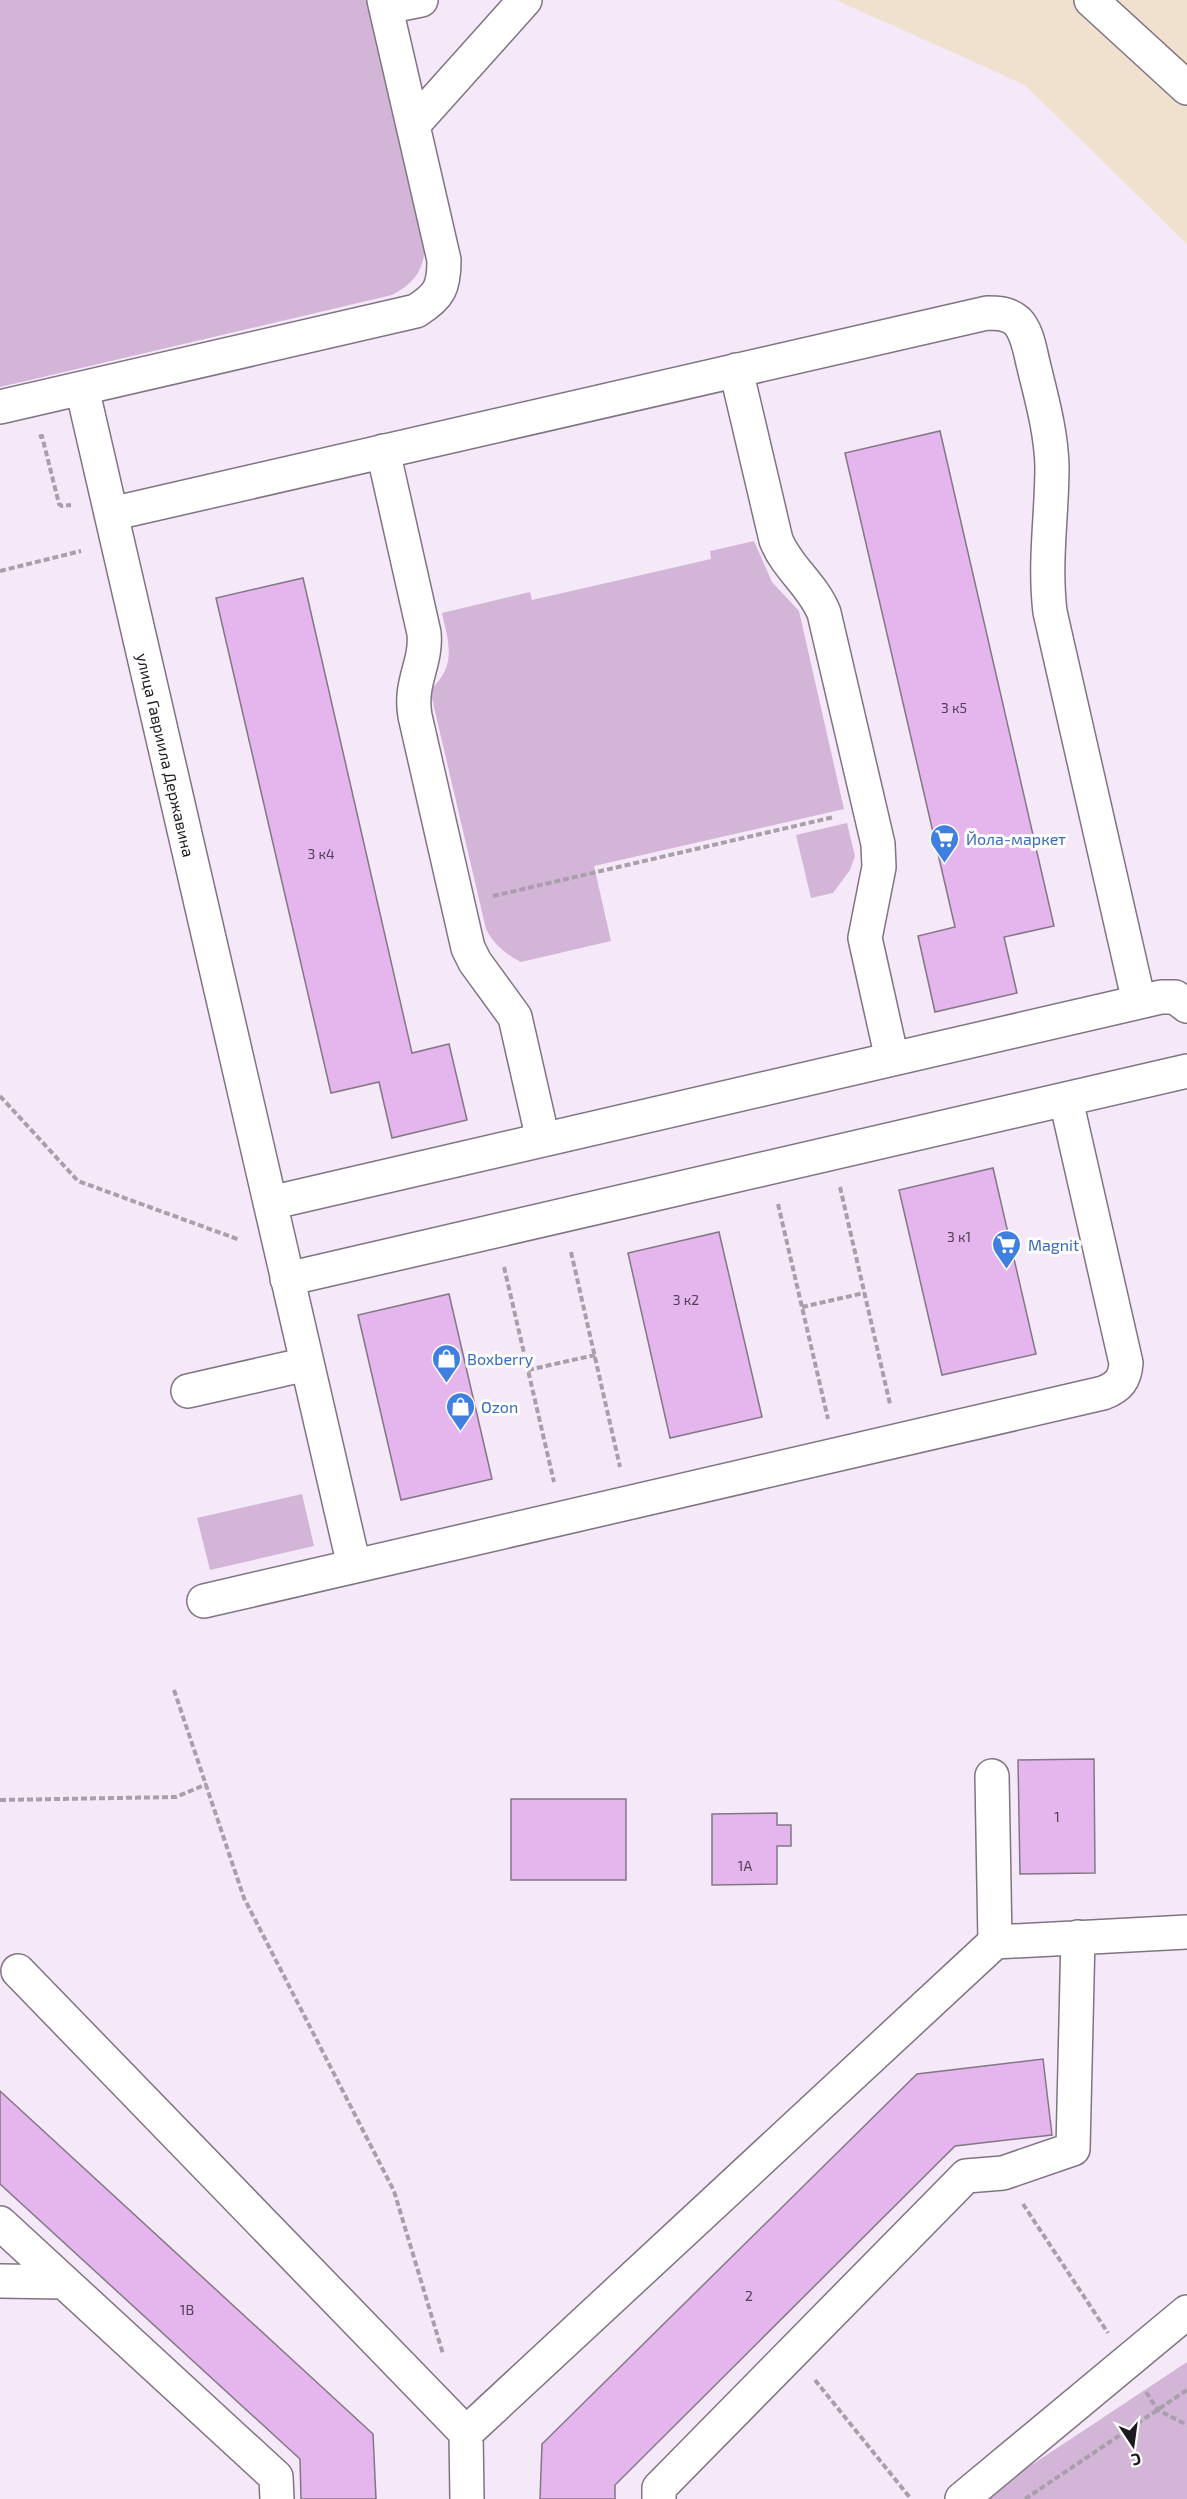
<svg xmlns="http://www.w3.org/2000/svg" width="1187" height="2499" viewBox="0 0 1187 2499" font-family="'Exo 2',sans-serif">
  <rect width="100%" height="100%" fill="#f5e8f8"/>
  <path fill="#efe1cd" d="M836,0H1187V244L1025,85Z"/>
  <path fill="#d3b5d8" d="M0,0H368L425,246C424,271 413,284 392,295L0,387Z
    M754,541L772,582L799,611L844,809L594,866L611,941L521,962C506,954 494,945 486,929L430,690C457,665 449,645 442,613L530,592L532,600L711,559L710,551Z
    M847,823L855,856L850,870L833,893L811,898L796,835Z
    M302,1494L314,1546L210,1570L197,1518Z
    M1187,2362V2499H980Z"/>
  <path fill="#e5b5ee" stroke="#837785" stroke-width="1.5" d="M940,431L1054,926L1004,937L1017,993L935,1012L918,936L955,927L845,453Z
    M303,578L412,1053L449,1044L467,1120L392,1138L379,1082L331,1093L216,598Z
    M993,1168L1036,1354L942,1375L899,1190Z
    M719,1232L762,1417L670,1438L628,1253Z
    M449,1294L492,1479L401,1500L358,1315Z
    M1094,1759L1095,1873L1020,1874L1018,1760Z
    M511,1799H626V1880H511Z
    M777,1813V1825H791V1846H777V1884L712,1885V1814Z
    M1043,2059L1052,2135L955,2146L615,2485V2499H540L542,2444L917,2074Z
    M0,2091L373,2434L376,2499H301L300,2459L0,2184Z"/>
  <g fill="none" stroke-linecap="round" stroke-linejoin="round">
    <defs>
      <path id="minor" d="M1091,0L1187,88
        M386,7L421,0
        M413,125L525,0
        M736,370L776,540C787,568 813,585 824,613L878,844L879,867L865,938L892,1059
        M82,388L354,1566
        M0,407L416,311C440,296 444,287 444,260L384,0
        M383,451L424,633C427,663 409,682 415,716L468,948L475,962L515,1017L543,1140
        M111,514L987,313C997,313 1008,313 1017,321C1028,332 1030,352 1034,367C1042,400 1051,432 1052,466C1052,516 1044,561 1050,612L1139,1002
        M270,1203L1161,997H1175L1187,1006
        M287,1279L1187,1071
        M188,1391L307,1364
        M204,1601L1103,1393C1119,1387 1125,1379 1126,1363L1066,1100
        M992,1776L995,1942
        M18,1971L466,2433
        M0,2223L276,2477L277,2499
        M0,2281L64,2282
        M467,2499L466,2433L995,1942L1187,1932
        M659,2499V2488L966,2176L1003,2173L1073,2149L1078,1937
        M962,2499L1187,2312"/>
    </defs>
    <use href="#minor" stroke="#807382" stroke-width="36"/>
    <path stroke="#a99fab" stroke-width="4" stroke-dasharray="6 3" stroke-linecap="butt" d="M39,437L42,436L59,504L62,506L71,505
      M0,571L81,551
      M493,896L834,817
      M0,1096L78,1181L240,1240
      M840,1187L890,1404
      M778,1204L828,1419
      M571,1252L620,1467
      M504,1267L554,1482
      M802,1307L864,1293
      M528,1370L595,1355
      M174,1690L244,1898L394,2191L443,2354
      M0,1800L176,1797L207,1784
      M1023,2204L1108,2333
      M815,2380L911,2499
      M1146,2392L1158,2410L1187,2425
      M1025,2499L1187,2390"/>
    <use href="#minor" stroke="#fff" stroke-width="33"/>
  </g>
  <defs>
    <symbol id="supermarket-pin" viewBox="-11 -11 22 30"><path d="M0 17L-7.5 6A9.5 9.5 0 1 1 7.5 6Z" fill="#3f7fe0" stroke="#fff"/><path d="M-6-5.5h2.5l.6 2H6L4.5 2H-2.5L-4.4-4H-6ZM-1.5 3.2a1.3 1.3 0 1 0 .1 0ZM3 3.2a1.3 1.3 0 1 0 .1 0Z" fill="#fff"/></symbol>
    <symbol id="shop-pin" viewBox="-11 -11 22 30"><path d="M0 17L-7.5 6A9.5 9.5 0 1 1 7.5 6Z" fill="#3f7fe0" stroke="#fff"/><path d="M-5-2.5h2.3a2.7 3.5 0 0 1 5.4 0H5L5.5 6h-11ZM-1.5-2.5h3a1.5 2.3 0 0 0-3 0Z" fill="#fff"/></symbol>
  </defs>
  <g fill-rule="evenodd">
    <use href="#supermarket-pin" x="928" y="822" width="33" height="45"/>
    <use href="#supermarket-pin" x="990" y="1228" width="33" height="45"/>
    <use href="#shop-pin" x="430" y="1342" width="33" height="45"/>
    <use href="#shop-pin" x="444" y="1390" width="33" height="45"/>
  </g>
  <g text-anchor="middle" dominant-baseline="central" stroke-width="6" stroke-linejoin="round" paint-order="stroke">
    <g font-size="14" fill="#504053">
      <text x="954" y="707">3 к5</text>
      <text x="321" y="853">3 к4</text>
      <text x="959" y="1236">3 к1</text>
      <text x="686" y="1299">3 к2</text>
      <text x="1057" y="1816">1</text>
      <text x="745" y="1865">1А</text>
      <text x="749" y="2295">2</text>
      <text x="187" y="2309">1В</text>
    </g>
    <g font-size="16" fill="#1e191f" stroke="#fff">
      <text transform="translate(166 755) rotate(77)">улица Гавриила Державина</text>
    </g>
    <g font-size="16" fill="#366cbe" stroke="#fff" text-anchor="start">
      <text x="966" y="838">Йола-маркет</text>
      <text x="1028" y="1244">Magnit</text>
      <text x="467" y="1358">Boxberry</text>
      <text x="481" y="1406">Ozon</text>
    </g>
  </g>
  <g transform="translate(1133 2445) rotate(167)" stroke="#ffffff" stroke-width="4.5" paint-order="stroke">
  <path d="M0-4.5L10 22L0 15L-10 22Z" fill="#1e191f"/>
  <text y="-9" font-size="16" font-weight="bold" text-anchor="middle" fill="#1e191f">С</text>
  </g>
</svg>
